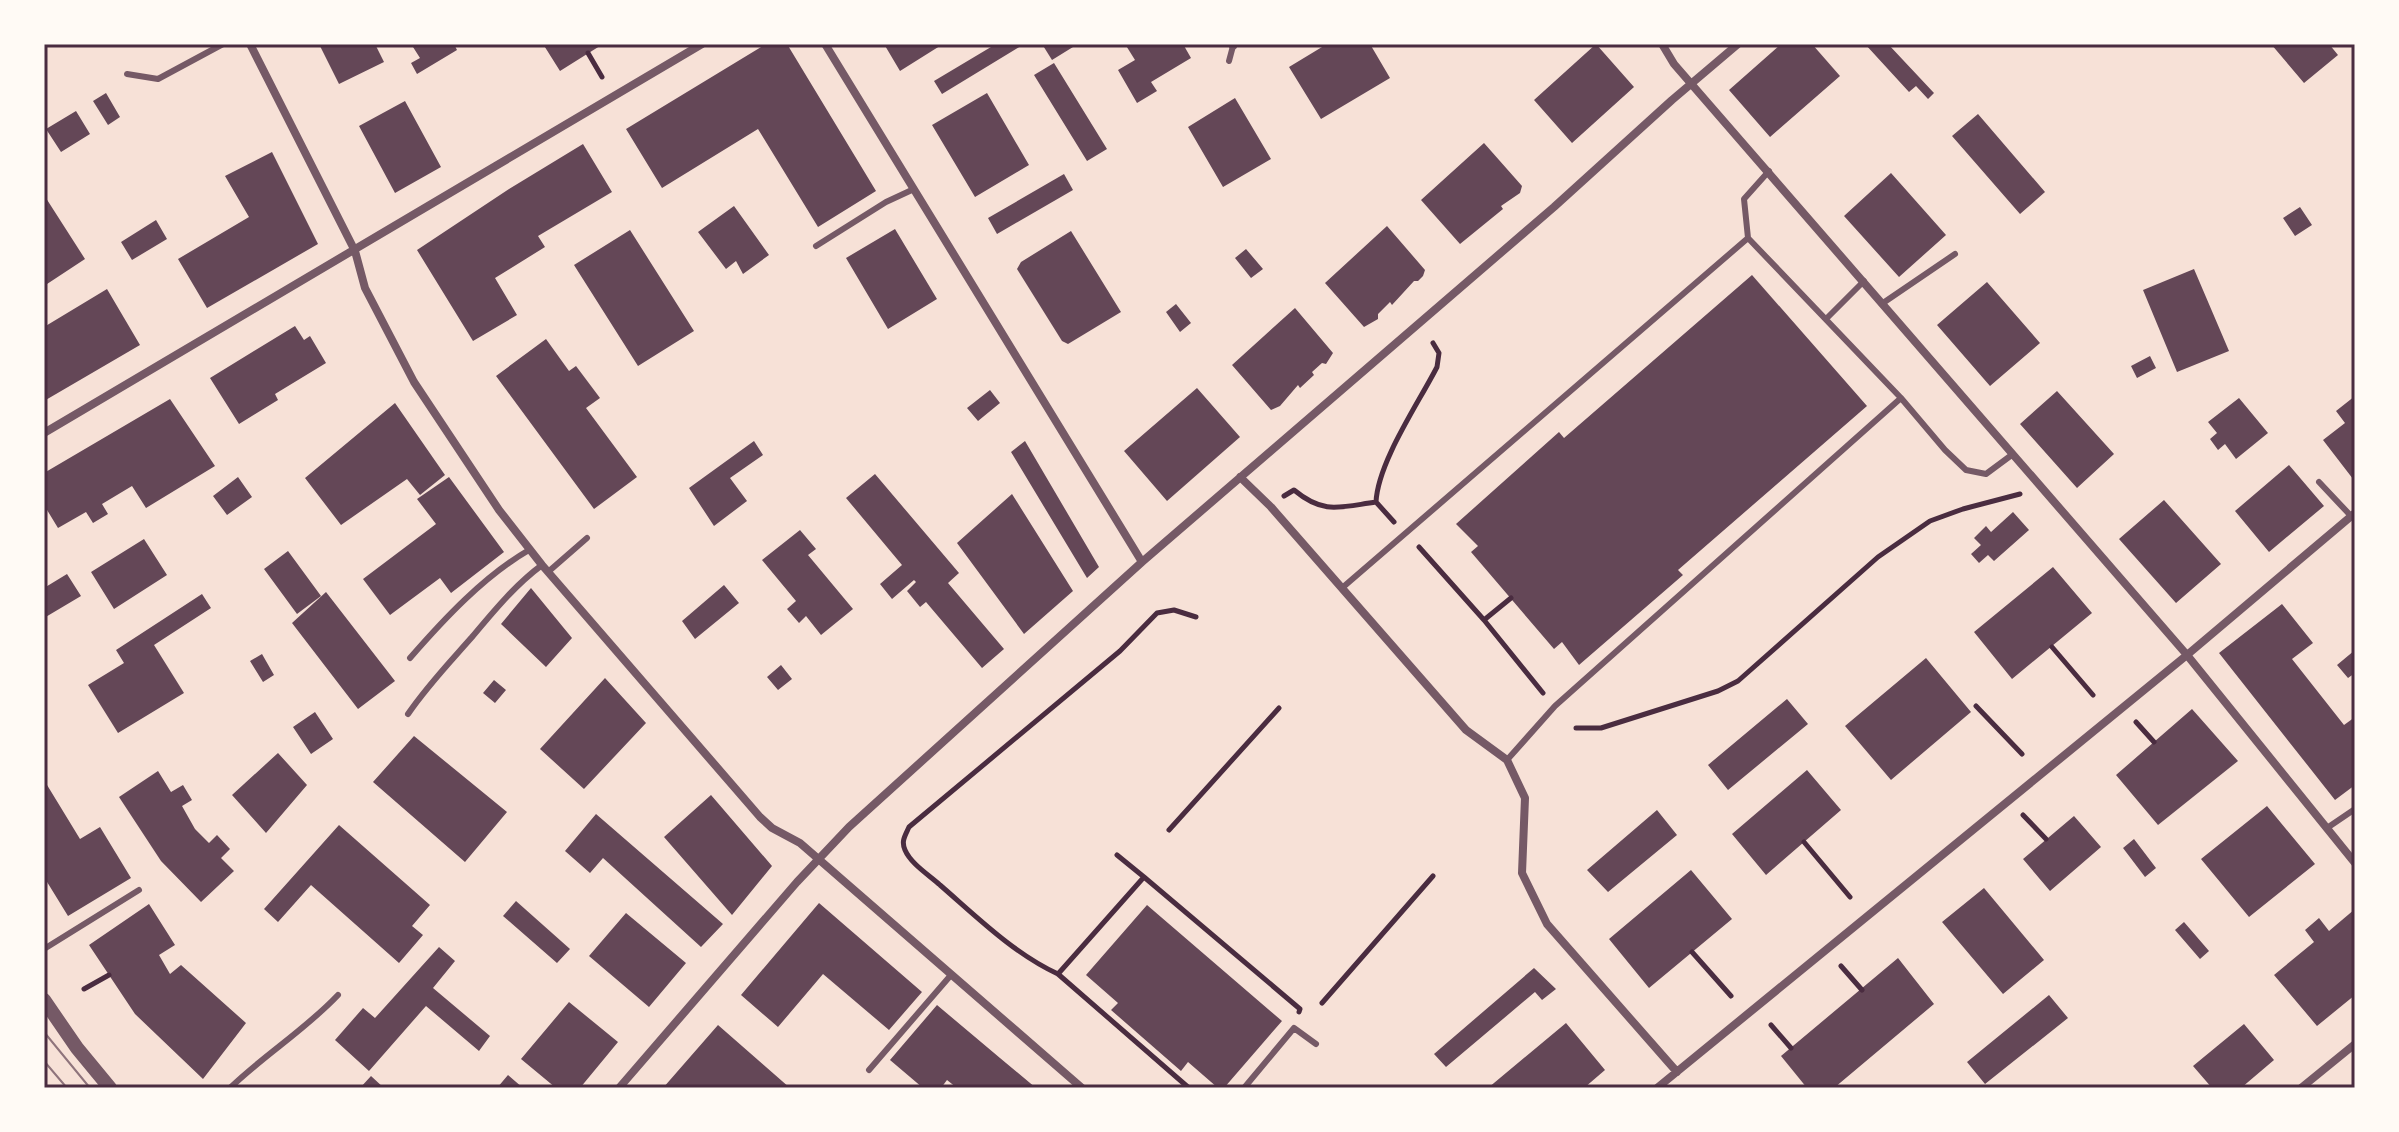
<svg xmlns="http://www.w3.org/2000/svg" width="2399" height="1132" viewBox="0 0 2399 1132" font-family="Jost,sans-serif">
  <rect width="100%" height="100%" fill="#f7e1d7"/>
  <path fill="#644757" d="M319,44H375L384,62L339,84Z
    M418,44L440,46L454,44L457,50L417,74L411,63L420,58L413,47Z
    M543,44H603L560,71Z
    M766,44H787L876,191L818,227L758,129L662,188L626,129Z
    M884,44H943L900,71Z
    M996,44H1024L942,94L934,81Z
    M1042,44H1071L1073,47L1052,60Z
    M1125,44H1183L1191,58L1151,82L1157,91L1137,103L1118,70L1135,60Z
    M1327,44H1370L1390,78L1321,119L1289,67Z
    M1596,44L1634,87L1572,143L1534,100Z
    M1781,44H1812L1840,76L1770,137L1729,90Z
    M1865,44H1888L1934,93L1928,99L1916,86L1909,92Z
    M2271,44H2329L2338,55L2304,83Z
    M1054,63L1107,149L1087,161L1034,75Z
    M106,93L120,117L108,125L93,101Z
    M987,93L1029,165L975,197L932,125Z
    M1235,98L1271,159L1223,187L1188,127Z
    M405,101L441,167L395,193L359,126Z
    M76,111L90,134L61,152L46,129Z
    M1978,114L2045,192L2020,214L1952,136Z
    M1484,143L1522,186L1520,193L1501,206L1503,209L1460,244L1421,200Z
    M583,144L612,192L538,236L545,247L495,278L517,315L473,341L417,250L509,189Z
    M272,152L318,244L207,308L178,259L249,217L225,176Z
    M1891,173L1946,235L1899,277L1844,216Z
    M1064,174L1073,190L997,234L988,218Z
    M44,195L85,259L44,286Z
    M734,206L769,255L743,274L736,261L726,269L698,232Z
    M2300,207L2312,225L2295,236L2283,218Z
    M156,220L167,239L132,260L121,242Z
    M1387,226L1425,270L1423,276L1418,281H1414L1392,305L1390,302L1378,314V319L1364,327L1325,283Z
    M895,229L937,299L888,329L846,258Z
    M630,230L694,331L638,366L574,265Z
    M1071,231L1121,312L1068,344L1062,341L1017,269L1021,262Z
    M1246,249L1263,269L1251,278L1235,258Z
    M2194,269L2229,351L2177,372L2143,290Z
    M1752,275L1867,406L1678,570L1683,575L1579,665L1562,642L1554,649L1471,552L1478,546L1456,524L1559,432L1564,438Z
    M1987,282L2040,343L1990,386L1937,325Z
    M107,289L140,345L44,401V327Z
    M1176,304L1191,323L1180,332L1166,312Z
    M1295,308L1333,353L1326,364L1322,363L1312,372L1314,375L1300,388L1298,385L1280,406L1271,410L1232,365Z
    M295,326L304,340L310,336L326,363L275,394L278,400L239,424L210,378Z
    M546,339L569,371L576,366L600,398L586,408L637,477L594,509L496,376Z
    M2150,356L2156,368L2137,378L2131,366Z
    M1197,388L1240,437L1167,501L1124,451Z
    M990,390L1000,403L978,421L967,408Z
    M2057,391L2114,454L2077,488L2020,424Z
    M2355,396V477L2353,479L2323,440L2345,423L2336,411Z
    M2239,398L2268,433L2236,459L2225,444L2218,450L2210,439L2217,433L2208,422Z
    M170,399L215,466L146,508L132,486L102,504L108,514L93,523L86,512L58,528L44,505V473Z
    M395,403L445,475L420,495L407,479L341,525L305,478Z
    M754,441L763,455L730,478L747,501L714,526L689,488Z
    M1025,441L1099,567L1087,578L1011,452Z
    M2289,465L2324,506L2269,552L2235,511Z
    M875,474L959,573L948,583L1004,649L982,668L926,602L920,607L907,591L916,582L914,580L892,599L880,584L902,565L846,498Z
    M238,477L252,497L227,515L213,496Z
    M449,477L504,552L451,593L440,578L390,615L363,579L436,524L417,499Z
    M1012,494L1073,591L1024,634L957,543Z
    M2164,500L2221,564L2176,603L2119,539Z
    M2013,512L2029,530L1994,561L1988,555L1979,563L1971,554L1981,545L1974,538L1986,526L1991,532Z
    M800,530L816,549L808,555L853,609L821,635L806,616L799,623L787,609L796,601L762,560Z
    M144,539L167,575L114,609L91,572Z
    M288,551L321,596L297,614L264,569Z
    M2053,567L2092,613L2012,679L1974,632Z
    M67,574L81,596L44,618V588Z
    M724,585L739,603L695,639L682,621Z
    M531,588L572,638L546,667L501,624Z
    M326,592L395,681L358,709L292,623Z
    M202,594L211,608L154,645L184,693L118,733L88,685L124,663L116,650Z
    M2282,604L2313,643L2292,659L2344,725L2355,717V785L2335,800L2219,653Z
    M2355,650V673L2348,678L2337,665Z
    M262,654L274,675L263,682L250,661Z
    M1926,658L1971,712L1891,780L1845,726Z
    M781,665L792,679L778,690L767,677Z
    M605,678L646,723L584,789L540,749Z
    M494,680L506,690L495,703L483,693Z
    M1787,699L1808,724L1728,790L1708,765Z
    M2192,709L2238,761L2158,825L2116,775Z
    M315,712L333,739L311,754L293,727Z
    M414,736L507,812L465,862L373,782Z
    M278,753L307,785L266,833L232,795Z
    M1807,770L1841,810L1766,875L1732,834Z
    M158,771L171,792L183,785L192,800L182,806L195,829L209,843L217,835L230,849L221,858L234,871L201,902L161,861L119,797Z
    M44,780L80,839L100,827L131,878L68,916L44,877Z
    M711,795L772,866L732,915L664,837Z
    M2267,806L2315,864L2249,917L2201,859Z
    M1657,810L1677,835L1608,892L1587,870Z
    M596,814L723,924L701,947L603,858L590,873L565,851Z
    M2074,816L2101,847L2050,891L2023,859Z
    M339,825L430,905L412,926L423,935L399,963L311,885L278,922L264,909Z
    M2134,839L2156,868L2145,877L2123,848Z
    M1691,870L1732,919L1649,988L1609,939Z
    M1984,888L2044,960L2003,994L1942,922Z
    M516,901L570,949L557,963L503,916Z
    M819,903L922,992L889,1030L823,974L778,1027L741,995Z
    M149,904L175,945L159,955L170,974L181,965L246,1023L203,1079L135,1014L89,945Z
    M1147,905L1282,1021L1224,1088H1218L1188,1062L1181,1071L1111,1010L1118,1003L1086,975Z
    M2355,909V995L2317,1026L2274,975L2314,942L2305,930L2319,918L2329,931Z
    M626,913L686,963L649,1007L589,956Z
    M2184,922L2209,951L2200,959L2175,930Z
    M439,947L455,961L433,988L490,1036L479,1051L426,1006L369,1071L335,1040L363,1008L375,1018Z
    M1898,958L1934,1004L1834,1088H1807L1781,1056Z
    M1534,968L1556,989L1542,1000L1535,992L1446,1067L1434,1054Z
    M2049,995L2068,1018L1985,1084L1967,1062Z
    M569,1002L618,1042L580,1088H556L521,1059Z
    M937,1005L1000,1058L1036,1088H957L947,1080L941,1088H923L890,1060Z
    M1566,1023L1605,1070L1584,1088H1488Z
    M2244,1024L2274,1060L2241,1088H2212L2193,1066Z
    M718,1025L790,1088H663Z
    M508,1075L523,1088H497Z
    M371,1076L384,1088H360Z"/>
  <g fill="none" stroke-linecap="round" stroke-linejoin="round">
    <path stroke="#4a2c40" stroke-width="5" d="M588,53L602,77
      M1284,496L1294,490C1324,515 1340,507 1376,502L1394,522
      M1376,502C1378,462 1418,404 1437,367L1439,353L1433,343
      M1419,547L1484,620L1543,693
      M1484,620L1511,598
      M2052,647L2093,695
      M1976,706L2022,754
      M2136,722L2154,742
      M1576,728H1601L1718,691L1738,681L1878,557L1930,521L1963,509L2020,494
      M2023,815L2046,839
      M1169,830L1279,708
      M1804,842L1850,897
      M1144,877L1300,1009L1299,1012
      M1692,952L1731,996
      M1841,966L1862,990
      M1058,974L1144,877L1117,855
      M84,989L109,975
      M1322,1003L1433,876
      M1771,1025L1791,1048
      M1189,1088L1058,974C1013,953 977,917 940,885C929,875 911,864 905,850C901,841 905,836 909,827L1120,651L1157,613L1174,610L1196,617"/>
    <path stroke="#755966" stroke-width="6" d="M1229,61L1233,46
      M127,74L158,79L223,44
      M816,246L886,202L914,189
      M1883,303L1955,254
      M1826,319L1864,281
      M1901,398L1945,450L1966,470L1986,474L2013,454
      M2319,482L2351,516
      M548,572L587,538
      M1342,588L1748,238
      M410,658C444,619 484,576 529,550
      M408,714C427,686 450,662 472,637C493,612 515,585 542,565
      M1507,760L1555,706L1901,398L1748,238L1744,199L1769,171
      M2327,828L2355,809
      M44,949L139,890
      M869,1070L951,975
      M230,1088C264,1055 305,1030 338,995
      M1244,1088L1294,1028L1316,1044"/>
    <path stroke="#755966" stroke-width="8" d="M250,44L355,251L365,288L414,382L499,510L542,565L760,817L772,828L800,843L1082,1088
      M825,44L1142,562
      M1232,44L1233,46
      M1662,44L1674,64L2187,655L2355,863
      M44,433L702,44
      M1240,477L1271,507L1466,730L1507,760L1525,798L1522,873L1547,924L1677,1072
      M619,1088L797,882L849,827L1142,562L1554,207L1672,100L1738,44
      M1657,1088L2187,655L2355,513
      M2301,1088L2355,1044"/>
    <path stroke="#755966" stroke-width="14" d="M44,1000L77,1048L110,1088"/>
    <path stroke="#8f747c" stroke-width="2" d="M44,1032L90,1088
      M44,1061L67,1088"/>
  </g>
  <rect width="2399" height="1132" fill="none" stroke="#fffaf5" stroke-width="92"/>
  <rect x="46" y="46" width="2307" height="1040" fill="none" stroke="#4a2c40" stroke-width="3"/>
</svg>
